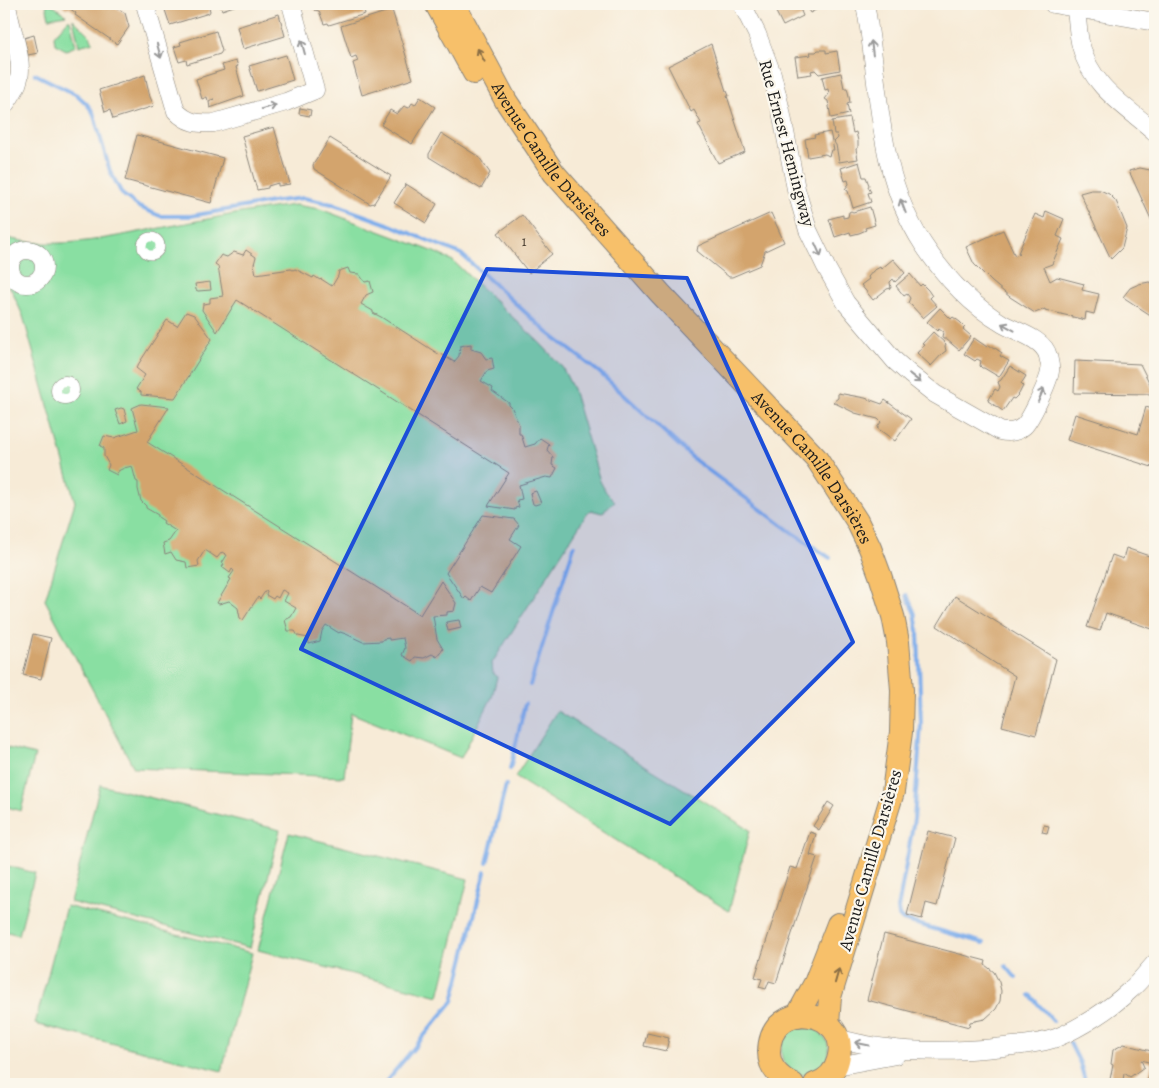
<svg xmlns="http://www.w3.org/2000/svg" width="1159" height="1088" viewBox="0 0 1159 1088" font-family="Alegreya,serif">
  <rect width="100%" height="100%" fill="#fbf7ec"/>
  <filter id="ink" filterUnits="userSpaceOnUse"><feTurbulence type="fractalNoise" baseFrequency=".02" numOctaves="2"/><feDisplacementMap in="SourceGraphic" scale="10" xChannelSelector="R" yChannelSelector="G"/><feConvolveMatrix kernelMatrix="1 2 1 2 8 2 1 2 1" color-interpolation-filters="sRGB"/></filter>
  <filter id="wash" filterUnits="userSpaceOnUse"><feTurbulence type="fractalNoise" baseFrequency=".0096" numOctaves="4" result="noise"/><feDisplacementMap in="SourceGraphic" scale="20" xChannelSelector="R" yChannelSelector="G"/><feGaussianBlur stdDeviation="1.12" result="paint"/><feColorMatrix in="noise" values="0 0 0 0 0 0 0 0 0 0 0 0 0 0 0 0 0 1.4 0 .05"/><feComposite in="paint" operator="in"/></filter>
  <g filter="url(#wash)">
    <rect width="100%" height="100%" fill="#f7ebd7"/>
    <path fill="#89dfa2" stroke="#527e5f" d="M46,4H51L66,15L49,18Z
      M73,19L90,36L93,42L79,46Z
      M68,20H70L76,46L66,50L55,44L54,36Z
      M295,205L320,209L432,251L453,261L541,344L562,367L573,389L600,481L606,492L615,501L602,513L591,510L586,515L492,663L493,673L497,677L492,697L461,758L351,713L344,777L134,768L45,600L75,502L23,316L11,289L4,279V237C51,250 97,240 144,231C194,222 244,211 295,205Z
      M557,711L750,830L729,911L515,777Z
      M4,747L35,755L21,811L4,806Z
      M100,785L280,830L250,948L70,902Z
      M289,833L468,879L439,996L258,950Z
      M4,865L35,873L19,935L4,931Z
      M66,906L252,953L222,1071L35,1024Z
      M781 1051a24 24 0 1 1 48 0a24 24 0 1 1-48 0Z"/>
    <g fill="none" stroke-linecap="round" stroke-linejoin="round">
      <path stroke="#80afeb" stroke-width="4" d="M4,59L6,60
        M35,74L77,95L86,103L93,112L110,171L122,194L139,207L160,216H191L278,201L304,198L332,204L388,224L461,254L547,332L599,372L696,461L794,534L830,558
        M907,595L915,614L918,631L921,725L914,819L898,909L899,916L903,920L984,943
        M530,685L574,546
        M510,769L525,704
        M487,863L506,785
        M1006,966L1016,978
        M1030,995L1053,1021
        M1070,1043L1080,1063L1086,1084
        M384,1084L453,1001L485,872"/>
    </g>
    <g id="blocks">
      <path fill="#d3a46d" d="M60,4H111L125,13L129,27L117,44L75,15L76,13L69,8L67,9Z
        M163,4H208L210,11L209,13L170,25Z
        M220,4H240L222,10Z
        M318,4H380L364,10L365,14L329,25L328,23L324,24L319,11L315,10L314,9Z
        M772,4H804L799,6L803,16L783,26Z
        M805,4H827L810,13Z
        M392,10L413,79L362,95L353,63L358,61L356,56L351,58L341,26Z
        M279,14L285,36L243,49L237,27Z
        M216,31L222,51L220,54L187,64L186,60L179,62L174,47L181,45L180,42Z
        M34,35L38,53L28,55L24,38Z
        M711,44L726,91H727L729,96H727L745,152L718,163L698,124L701,123L694,110L691,112L668,66Z
        M818,50H826V53L837,51L840,70L819,74L815,70L811,71L812,74L798,76L795,57L811,55L810,52H816Z
        M286,55L293,80L257,91L249,66Z
        M236,61L238,66L236,67L244,96L210,108L209,102L214,99L208,101L207,97L202,99L196,79L224,70L222,65Z
        M841,73L844,88H847L849,96L850,103L847,104L849,114L831,118L828,101L825,99L829,94L828,89L825,90L822,77Z
        M145,75L150,97L154,106L113,119L110,110L105,112L99,90Z
        M420,97L435,107L412,144L381,125L390,110L397,114L404,106L409,108L412,103L415,105Z
        M300,108L311,110L310,116L299,114Z
        M850,118L853,133L856,132L858,141V148L856,149L858,159L839,162L836,145L834,142L838,138L837,134H834L832,121Z
        M274,127L290,184L278,186V183L268,186V188L257,190L242,136Z
        M830,132L834,150H831L829,156L825,154L808,157L805,139L815,137L814,135Z
        M441,133L479,157L490,173L481,189L429,157V154Z
        M137,135L223,158L211,203L125,180Z
        M330,138L391,176L374,203L370,204L314,169L313,165Z
        M859,162L863,177H866L869,185L868,187L871,192L868,193L871,202L853,208L848,191L845,189L849,184L848,180L845,181L841,168Z
        M1140,168L1155,171V228L1129,171Z
        M406,184L437,204L426,223L394,203Z
        M1091,190H1100L1109,194L1116,201L1127,228L1122,248L1111,259L1080,193Z
        M870,207L875,225L865,228L866,230L859,233L851,235L850,232L835,237L829,219L843,215V218L848,217L849,212L851,211L853,212Z
        M1046,211L1064,219L1057,236L1063,239L1052,264L1044,267L1050,281L1057,277L1084,284L1082,290L1099,294L1094,314L1086,312L1085,320L1045,310V309L1035,313L1010,297L992,282L974,264L966,247L1003,230L1015,256L1020,253H1018L1035,214L1044,218Z
        M771,213L784,242L765,251L760,265L732,277H729L697,251L698,246Z
        M522,215L552,254L529,273L498,233Z
        M246,250L256,257L254,264L256,274L291,269L293,270L295,269L313,278L314,276L320,280L321,279L332,286L338,276L339,271L348,268L350,273L359,274L365,282L370,281L373,292L366,295L361,304L373,311V313L381,317L440,355L441,354L454,362L459,356L460,346L471,344V349L481,352L486,359L492,358L494,369L487,371L481,381L493,388L492,391L509,403V405L512,408L519,425V434H521L525,447L535,444L540,438L549,444L547,450L553,457L552,465L557,468L552,478L546,477L519,485L522,499L517,500L519,507L515,508V510L488,506L509,473L237,300L217,332L202,310L203,304L210,303V298L223,296L218,266L215,264L221,255L227,257L234,252L243,255Z
        M893,259L905,273L895,282L893,279L890,282L891,288L887,289L873,300L861,285L869,279L868,277L873,271L880,267L881,269Z
        M910,274L920,286L922,284L928,290L932,296L930,298L937,306L923,318L911,305L908,303L910,298L907,294L904,296L896,286Z
        M210,282L211,290L198,291L196,290L195,284Z
        M1149,282L1155,284V318L1123,297L1130,288L1139,284Z
        M940,308L951,319L953,317L960,322L965,327L963,329L971,336L959,350L946,339H943L942,337L943,332L939,329L937,331L927,322Z
        M186,312L194,315L212,339L175,398L141,395V392L136,389L145,375L136,368L167,320L177,326Z
        M933,332L946,344L945,346L946,351L943,353L931,366L917,353L924,345L922,344Z
        M974,338L987,347L988,345L995,348L1002,353L1000,356L1009,361L999,377L984,368H982L980,366L981,361L977,359L975,361L964,354Z
        M1075,361L1140,364L1155,394L1074,393Z
        M1010,366L1026,376L1021,384L1023,386L1019,394L1014,399L1012,398L1003,411L988,401L995,389L998,391L1000,387L998,382L1001,380Z
        M838,393L865,398L882,404L885,400L911,419L895,441L877,428L881,422L878,419L855,413L833,402L838,398Z
        M141,404L169,407L147,442L420,615L441,581L456,603L454,611L447,612V615L433,616L437,639L443,649L437,657L432,654L424,658L415,657L412,661L402,655L405,648L403,638L389,640V638L383,639L382,641L363,642L346,634L340,632L339,633L326,625L322,631L320,641L309,644L308,638L298,636L295,631H288L285,620L291,617L296,608L284,601L288,593L282,590L278,598L275,596L273,599L266,595L267,591L266,590L260,599L258,597L243,620L240,618L238,608L229,601L219,604L217,603L231,579L229,578L234,571L232,569L230,573L222,567L224,564L222,563L227,555L222,552L217,558L205,550L198,561L199,566L187,568L186,562L176,560L171,552L165,554L163,543L169,541L176,531L163,523L164,521L158,517V515L146,508V506L141,501L138,489V482L136,481L132,466L124,468L118,471L117,475L107,470L109,465L104,456V448L100,446L104,436L114,438L138,430L132,408Z
        M1146,407L1155,410V468L1067,440L1075,414L1138,434Z
        M121,408L124,409L127,421L120,424L115,410Z
        M536,491L541,503L535,505L533,504L530,493Z
        M483,515L514,519L519,525L510,539L521,546L491,593L480,587L471,601L466,597L464,599L446,573Z
        M1126,548L1155,558V630L1106,613L1100,631L1087,627L1112,555L1123,559Z
        M955,596L1056,659L1036,735L1002,726L1015,676L937,626Z
        M459,620L461,628L448,631L446,622Z
        M33,634L51,638L41,679L23,675Z
        M828,802L834,806L819,830L813,826Z
        M1044,825L1049,826L1047,833L1042,832Z
        M928,831L955,838L937,906L926,903L922,919L907,915Z
        M810,832L816,834L810,855L817,857L776,983L769,981L766,989L759,987L762,979L755,977L790,867L797,869Z
        M884,934L986,961L985,965L994,972L999,982L1001,991L1000,1001L996,1009L985,1019L970,1022L969,1027L867,1000Z
        M647,1033L669,1038L666,1051L644,1046Z
        M1124,1044L1155,1052V1084H1147L1152,1063L1141,1060L1144,1067L1130,1077L1124,1073L1123,1082L1130,1084H1109L1113,1065L1111,1064L1113,1050Z"/>
    </g>
  </g>
  <g filter="url(#ink)">
    <use href="#blocks" fill-opacity="0" stroke="#8a847a" stroke-width="1"/>
    <g fill="none" stroke-linecap="round" stroke-linejoin="round">
      <defs>
        <path id="minor" d="M145,4L176,111C187,123 198,124 214,123L286,102L315,90L291,4
          M742,4L757,34L772,74L781,111L796,189L808,230L826,267L846,303L895,361L911,375L935,394L1000,431C1008,433 1017,432 1024,426C1031,419 1049,381 1050,371C1051,367 1049,361 1048,356C1044,339 1017,332 1003,324C971,305 944,276 923,244C875,170 881,87 865,4
          M1053,4L1155,22
          M1075,4C1078,17 1077,32 1081,46C1091,87 1126,106 1155,132
          M4,106C10,98 17,88 19,78C24,59 9,25 7,4
          M146.5 246a4.5 4.5 0 1 1 9 0a4.5 4.5 0 1 1-9 0Z
          M10 267a17 17 0 1 1 34 0a17 17 0 1 1-34 0Z
          M60 390a5 5 0 1 1 10 0a5 5 0 1 1-10 0Z
          M838,1038C891,1054 949,1053 1004,1047C1021,1045 1039,1044 1056,1038C1080,1028 1110,1009 1129,991C1139,983 1147,972 1155,963
          M837,1066L896,1055"/>
        <g id="major">
          <path d="M436,4L474,73"/>
          <path id="s1" d="M454,4L506,101L554,173L660,293L816,458L857,521L870,548L880,575L893,616L898,642L902,690L901,732L893,792L830,997L828,1024"/>
          <path d="M797,1016L815,983L838,924"/>
          <path d="M793,1084C780,1078 769,1068 769,1052C770,995 853,1010 838,1060C835,1072 827,1080 815,1084"/>
        </g>
      </defs>
      <use href="#minor" stroke="#8a847a" stroke-width="19"/>
      <use href="#major" stroke="#8a847a" stroke-width="24"/>
      <use href="#minor" stroke="#fff" stroke-width="18"/>
      <use href="#major" stroke="#f7c06b" stroke-width="22"/>
    </g>
    <defs><path id="oneway-shaft" d="M-6 0H5M1.5-3L5.5 0L1.5 3" fill="none" stroke-width="1.6" stroke-linecap="round" stroke-linejoin="round" transform="scale(1.25)"/></defs>
    <g stroke="#999">
      <use href="#oneway-shaft" transform="translate(303 47) rotate(-105)"/>
      <use href="#oneway-shaft" transform="translate(872 48) rotate(-97)"/>
      <use href="#oneway-shaft" transform="translate(159 51) rotate(74)"/>
      <use href="#oneway-shaft" transform="translate(269 107) rotate(-16)"/>
      <use href="#oneway-shaft" transform="translate(903 206) rotate(-111)"/>
      <use href="#oneway-shaft" transform="translate(818 250) rotate(66)"/>
      <use href="#oneway-shaft" transform="translate(1008 327) rotate(-151)"/>
      <use href="#oneway-shaft" transform="translate(915 378) rotate(38)"/>
      <use href="#oneway-shaft" transform="translate(1041 395) rotate(-67)"/>
      <use href="#oneway-shaft" transform="translate(862 1044) rotate(-168)"/>
    </g>
    <g stroke="#8a6e44">
      <use href="#oneway-shaft" transform="translate(481 55) rotate(-118)"/>
      <use href="#oneway-shaft" transform="translate(837 976) rotate(-74)"/>
    </g>
  </g>
  <path fill="#1d4ed8" fill-opacity="0.2" stroke="#1d4ed8" stroke-width="4" stroke-linejoin="round" d="M487,269L687,278L853,642L670,824L301,649Z"/>
  <g text-anchor="middle" dominant-baseline="central" stroke-width="4.5" stroke-linejoin="round" paint-order="stroke">
    <g font-size="15" fill="#4a3e30">
      <text x="524" y="241">1</text>
    </g>
    <g font-size="18" fill="#1c1c1c" stroke="#fbf7ec">
      <text transform="translate(787 143) rotate(75)">Rue Ernest Hemingway</text>
      <text stroke="none"><textPath href="#s1" startOffset="184">Avenue Camille Darsières</textPath></text>
      <text stroke="none"><textPath href="#s1" startOffset="589">Avenue Camille Darsières</textPath></text>
      <text transform="translate(870 860) rotate(-74)">Avenue Camille Darsières</text>
    </g>
  </g>
  <rect width="1159" height="1088" fill="none" stroke="#fbf7ec" stroke-width="20"/>
</svg>
